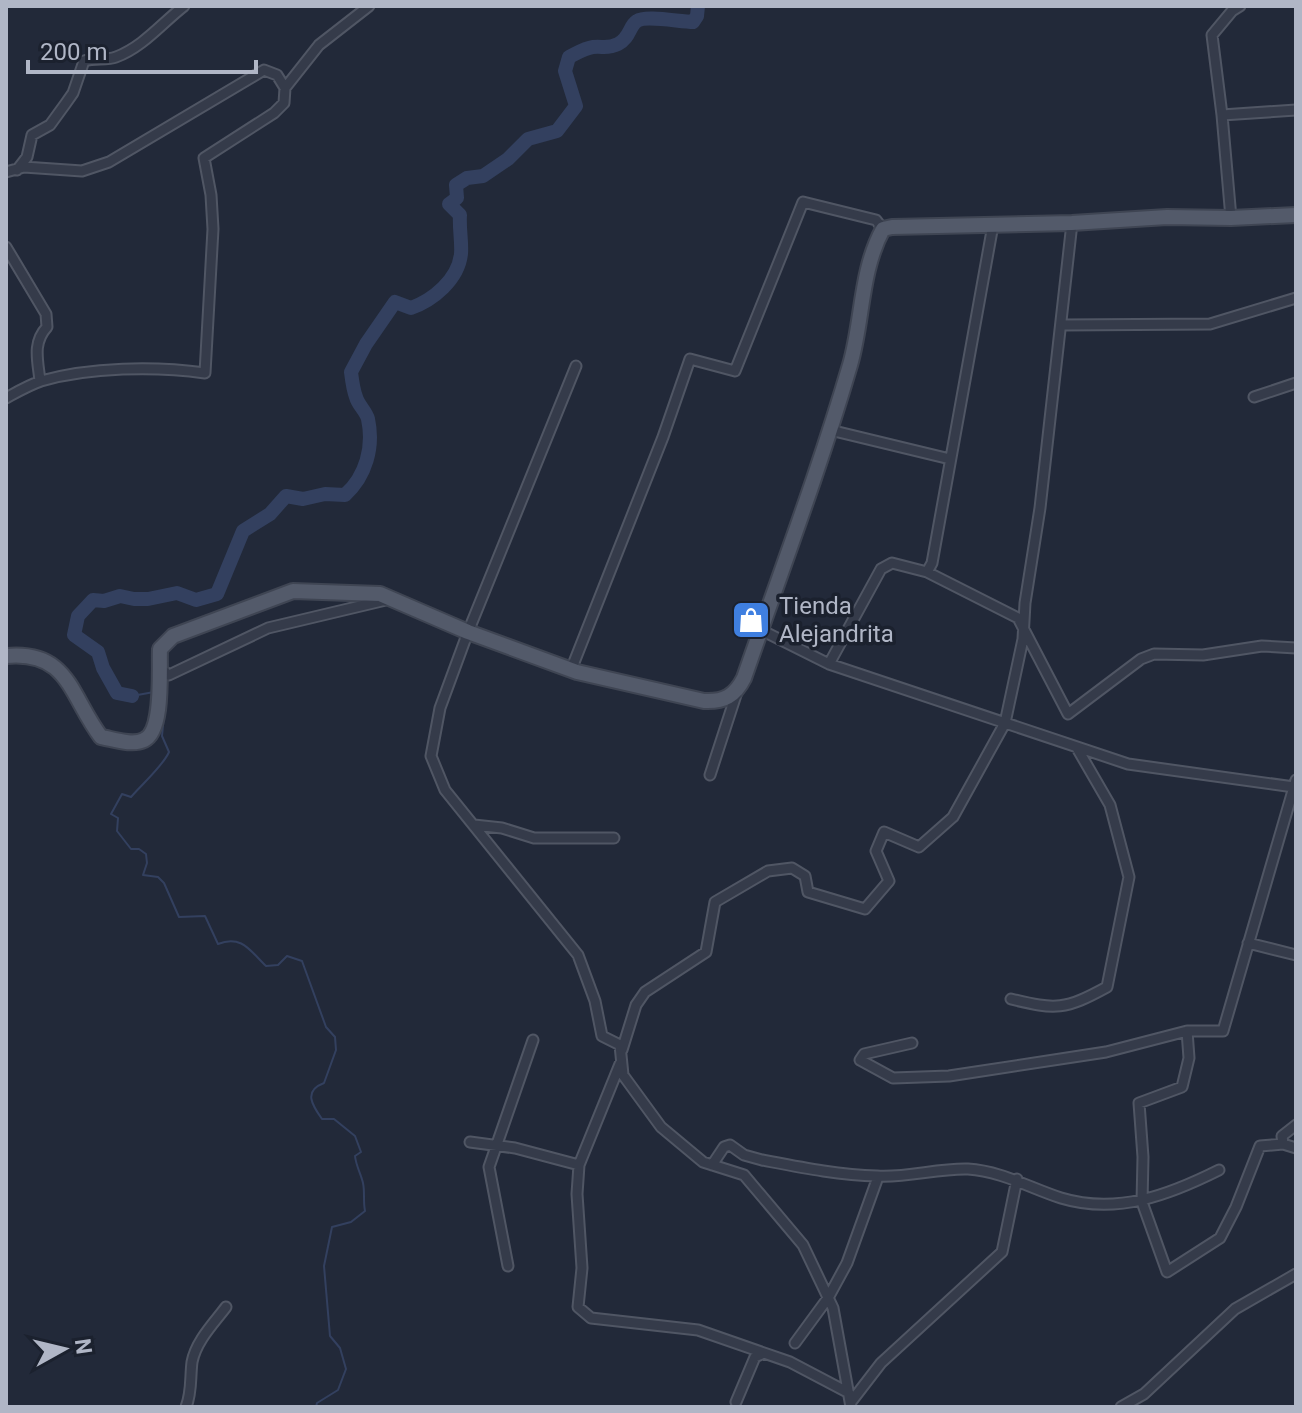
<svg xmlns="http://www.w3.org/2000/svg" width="1302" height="1413" viewBox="0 0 1302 1413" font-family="Roboto,sans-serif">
  <rect width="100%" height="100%" fill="#222939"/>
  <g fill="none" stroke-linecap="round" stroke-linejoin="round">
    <path stroke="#33405f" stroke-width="2" d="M132,696L154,692
      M164,715L162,736L169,752C163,766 142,784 131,797L122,794L111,814L118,818L117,831L131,849H139L146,854L147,863L143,875L158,877L164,883L179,917L205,916L218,944C242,934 251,952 266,966L278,965L287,956L302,961L326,1027L335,1037L336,1050L324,1083C303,1091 312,1105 322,1119H334L355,1136L361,1152L355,1156C356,1166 361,1174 363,1183C365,1192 363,1201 365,1211L351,1222L332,1227L324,1266L330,1336L340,1348L346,1369L338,1390L317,1403L316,1407"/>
    <path stroke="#33405f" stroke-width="14" d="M132,696L117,693L103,668L98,652L74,635L78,616L93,600L104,601L120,596L134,599H148L177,593L196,600L217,594L243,531L270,514L286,496L303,499L325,494L345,495C366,476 374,447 368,419C366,411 358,405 356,397C353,389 352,380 351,372L366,344L395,302L411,308C433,300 458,280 461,254C462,242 459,228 460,215L449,204L457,198L456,185L467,178L483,176L508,159L528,139L557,131L576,106L565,71L569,57C577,53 585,48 593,47C603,46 608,49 618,44C630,38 629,26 637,21C646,15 680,22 693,22L697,16L698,6"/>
    <defs>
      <path id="minor" d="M285,88L319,45L369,6
        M1222,115L1296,110
        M17,170L27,157L32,135L50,125L66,103L73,93L84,61C95,57 106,61 116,57C143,47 162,23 184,6
        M6,172L24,167L82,171L109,162L264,70L277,75L285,88L284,103L274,113L204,158L211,195L213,229L205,373C155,366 90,367 41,381C29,385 17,392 6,398
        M1231,218L1222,115L1212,35L1232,11L1240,6
        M6,247L46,314L47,327C32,343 38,361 40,381
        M1063,325L1210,324L1296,298
        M576,366L468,632L440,708L431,756L445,790L578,955L595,1001L602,1036L620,1045L623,1075L661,1127L703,1162L744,1175L803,1245L833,1308L851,1407
        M1254,397L1296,383
        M830,430L950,459
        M927,572L1018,618L1068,714L1141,659L1154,654L1203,655L1262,646L1296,648
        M761,630L829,664L1128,764L1294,787L1296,780
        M829,664L881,569L892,563L927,572L932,563L993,225
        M159,668L169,675L268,628L390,599
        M571,670L663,437L690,359L735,371L803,202L876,220L883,229
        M710,775L737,692
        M1294,787L1223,1031H1187L1189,1058L1182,1087L1139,1103L1143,1157L1142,1202L1167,1272L1220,1238L1236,1207L1260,1146L1283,1144L1296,1148
        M474,825L502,828L534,838H614
        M1248,943L1296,955
        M1011,999C1056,1010 1065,1010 1107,987L1129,877L1110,805L1077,748
        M912,1043L864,1054L860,1060L893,1078L949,1076L1106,1052L1187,1031
        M622,1050L636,1005L645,992L706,952L715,902L768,871L792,868L805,876L808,892L865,909L889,881L876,851L884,832L919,847L953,817L1005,723L1023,639L1025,603L1040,508L1072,223
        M470,1142L515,1148L579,1165L620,1064
        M1283,1144L1282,1136L1296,1125
        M579,1165L577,1194L582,1268L578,1307L591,1318L698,1330L790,1362L849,1393
        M712,1165L724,1147L730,1145L744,1155L762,1160C799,1167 838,1175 877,1176C907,1178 938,1168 968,1169C1001,1171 1030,1188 1061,1198C1117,1215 1169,1195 1219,1170
        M508,1266L489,1167L533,1040
        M795,1343L828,1298L847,1263L878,1177
        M736,1402L755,1357L764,1353
        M851,1402L881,1363L1002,1252L1017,1179
        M186,1407C192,1392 190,1378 192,1362C196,1341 214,1323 226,1307
        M1121,1407L1144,1394L1235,1309L1296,1274"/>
      <path id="primary" d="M6,656C69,650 70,696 101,737C113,739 132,746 144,740C164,731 159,670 160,649L173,636L293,591L380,594L468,632L577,672L704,701C724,702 735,696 744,678C780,574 819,471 850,365C863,321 860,271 883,229L892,227L1072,223L1167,217L1231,218L1296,215"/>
    </defs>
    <use href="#minor" stroke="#505664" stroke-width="13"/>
    <use href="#primary" stroke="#3f4553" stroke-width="18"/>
    <use href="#minor" stroke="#353b4a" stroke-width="9"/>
    <use href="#primary" stroke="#535a6a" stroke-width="14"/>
  </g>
  <defs>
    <symbol id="shop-square" viewBox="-11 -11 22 22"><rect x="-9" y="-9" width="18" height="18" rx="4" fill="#3f7fe0" stroke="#1b212e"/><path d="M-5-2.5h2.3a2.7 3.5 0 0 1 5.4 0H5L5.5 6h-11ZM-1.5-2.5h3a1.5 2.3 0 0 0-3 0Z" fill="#fff"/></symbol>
  </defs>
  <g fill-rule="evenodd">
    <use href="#shop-square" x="729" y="598" width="44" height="44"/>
  </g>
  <g text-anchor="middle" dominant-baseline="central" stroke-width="7" stroke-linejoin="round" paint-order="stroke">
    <g font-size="24" fill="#b0b6c6" stroke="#1b212e" text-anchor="start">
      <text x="779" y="606">Tienda<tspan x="779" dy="28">Alejandrita</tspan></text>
    </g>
  </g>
  <rect width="1302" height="1413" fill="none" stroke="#b0b6c6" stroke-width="16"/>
  <g transform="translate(64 1349) rotate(82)" stroke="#1b212e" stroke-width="6" paint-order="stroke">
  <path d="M0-6L14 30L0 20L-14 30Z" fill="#b0b6c6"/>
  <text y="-12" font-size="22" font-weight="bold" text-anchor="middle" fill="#b0b6c6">N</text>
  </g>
  <path d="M28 60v12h228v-12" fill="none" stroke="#b0b6c6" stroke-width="4"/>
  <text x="40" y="60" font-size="24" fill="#b0b6c6" stroke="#1b212e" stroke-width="6" paint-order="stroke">200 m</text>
</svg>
